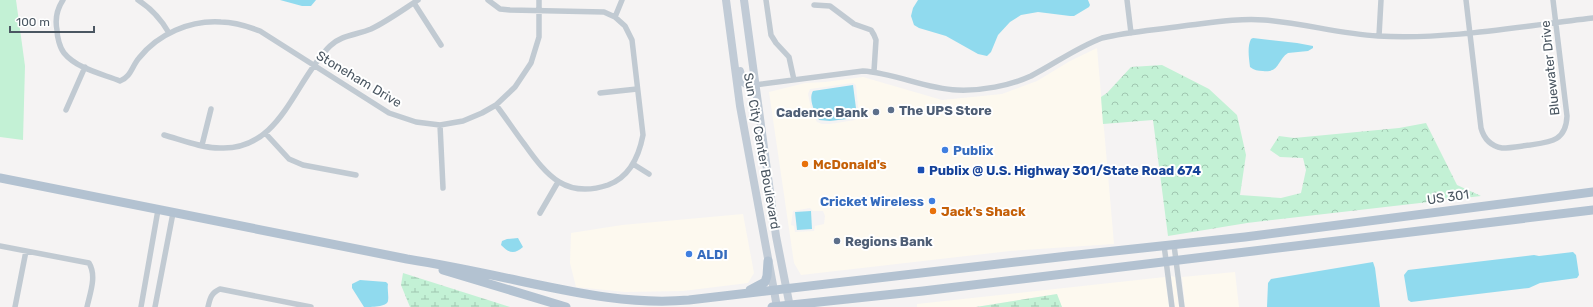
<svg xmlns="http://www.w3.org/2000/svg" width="1593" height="307" viewBox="0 0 1593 307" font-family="Rubik,sans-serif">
  <defs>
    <pattern id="forest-crowns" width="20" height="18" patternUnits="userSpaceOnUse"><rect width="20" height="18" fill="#c3f1d5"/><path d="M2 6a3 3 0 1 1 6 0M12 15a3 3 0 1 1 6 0" fill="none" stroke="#a0c6b0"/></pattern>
    <pattern id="wetland-marsh" width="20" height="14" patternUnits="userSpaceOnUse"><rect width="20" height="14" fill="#c3f1d5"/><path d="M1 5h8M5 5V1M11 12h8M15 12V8" fill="none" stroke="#a0c6b0"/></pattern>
  </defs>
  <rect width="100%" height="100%" fill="#f5f3f3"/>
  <path fill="#fdf9ef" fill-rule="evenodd" d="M1097,48L1114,244L1010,251L801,275L794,263L769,92L805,83L825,82L863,77L942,100L1002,94L1037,81L1070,61ZM853,83L856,85L859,117L855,120L830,124H822L817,122L813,115L810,104L808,94L810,89ZM810,208L813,211H823L825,216L824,224L815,226L814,231L795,232L794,226L791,225L793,211Z
    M743,214L754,273L748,283L683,291L625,292L576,287L570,263L571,233L622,225Z
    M1235,272L1239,307H1185L1182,277Z
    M1171,276L1175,277L1179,307H1175Z
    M1165,277L1169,307H1062L1057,294L976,307H917V304Z"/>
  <path fill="#c3f1d5" d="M0,0H16L25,66L23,140L0,137Z"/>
  <path fill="url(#forest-crowns)" d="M1162,65L1209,89L1237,115L1246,155L1240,195L1281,198L1301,193L1306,170L1303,158L1280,157L1270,150L1279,136L1294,138L1399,128L1426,123L1457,185L1481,196L1247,223L1168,236L1153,120L1103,124L1101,97L1107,93L1131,67Z"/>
  <path fill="url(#wetland-marsh)" d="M403,273L510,307H410L401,285Z
    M1057,294L1062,307H976Z"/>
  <path fill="#90daee" d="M280,0H316L311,6H302Z
    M918,0H1088L1090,5L1089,7L1074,16H1070L1038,12L1021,15L1010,22L998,35L991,52L987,56L978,54L946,36L919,28L914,25L911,16L913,8Z
    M1253,38L1297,43L1313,46V48L1308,51L1288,53C1277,60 1280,73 1263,71C1258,71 1254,70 1250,67C1249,58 1247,47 1251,39Z
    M853,85L857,116L855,118L830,121L819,120C815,113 808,99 813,91Z
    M811,211L812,229L797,230L795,212Z
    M518,238L523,247C514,255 509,253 501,245L502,241L507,239Z
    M1573,252L1576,255L1579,275L1577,278L1540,283L1529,288L1411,302L1408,300L1404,275L1408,270L1534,255L1539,256Z
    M1373,262L1375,268L1380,307H1267L1268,283L1271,279Z
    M360,280L386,282L388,284C387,290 389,295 388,301C387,307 371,307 364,307L352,288V284Z"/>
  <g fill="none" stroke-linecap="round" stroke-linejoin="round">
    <path stroke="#c1cad2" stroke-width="5.5" d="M63,0C57,9 55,20 57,30C57,37 60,48 64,53C77,69 103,74 120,81C131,77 132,66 139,58C158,34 190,20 221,22C234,22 247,26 260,31L389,113L416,122L440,125L463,121L482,113L496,105L515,87L531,63L539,37V0
      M138,0C152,9 161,19 169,33
      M488,0L500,9L510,10L604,12L615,17L625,26L632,40L643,135C639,156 630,177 608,185C566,199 547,176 525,145C515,132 506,118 496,105
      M766,0L771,35L776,43L789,57L794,80
      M1127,0L1131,33
      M1466,0L1481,128C1484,139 1491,146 1502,148C1512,148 1521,146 1530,145C1551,142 1566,141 1567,116L1553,0
      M414,3L441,45
      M814,5L830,6L854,24L871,30L874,35L876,40L874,71
      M615,17L622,0
      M1379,36L1381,0
      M755,85L863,71C895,73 925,89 957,90C981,91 1009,86 1031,76C1056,63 1076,48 1102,38C1128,32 1156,30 1183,26C1210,23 1237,18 1264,20C1303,23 1340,34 1378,36C1450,40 1522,26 1593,18
      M600,93L637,89
      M66,110L85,67
      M440,125L443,188
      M266,134L289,159L303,165L356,175
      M164,135C182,140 201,148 220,148C281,151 294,81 330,46C341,35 357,35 371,29C386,22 404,9 418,0
      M202,145L211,109
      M633,164L649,174
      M540,213L558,182
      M1164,245L1172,307
      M1174,245L1182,307
      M0,246L89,263C97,276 90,293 87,307
      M15,307L26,251
      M141,307L158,210
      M155,307L173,213
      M208,307C210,298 211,293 220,289L311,307"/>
    <path stroke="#c1cbd6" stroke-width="8" d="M726,0L740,106L777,307
      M744,0L776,236L790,307
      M740,71L743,82L749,86L755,85"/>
    <path stroke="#b3c2d1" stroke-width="9" d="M0,178L407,259C445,265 483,273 520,281C577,293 631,305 689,300L1068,256L1245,237L1593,192
      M443,270L566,307
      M750,290L765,282L767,276L768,261
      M772,307L923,291L1593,210"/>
  </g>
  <g fill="#5c6f8a" stroke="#fff" stroke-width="1.5">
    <circle cx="891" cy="110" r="4"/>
    <circle cx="876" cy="112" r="4"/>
    <circle cx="837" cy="241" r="4"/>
  </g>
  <g fill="#3f7fe0" stroke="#fff" stroke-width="1.5">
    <circle cx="945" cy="150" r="4"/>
    <circle cx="932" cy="201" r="4"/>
    <circle cx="689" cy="254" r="4"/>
  </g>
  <g fill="#e8710a" stroke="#fff" stroke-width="1.5">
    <circle cx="805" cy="164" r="4"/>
    <circle cx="933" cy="211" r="4"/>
  </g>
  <rect fill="#1a4fb4" stroke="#fff" stroke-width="1.5" x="917" y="166" width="8" height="8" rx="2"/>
  <g text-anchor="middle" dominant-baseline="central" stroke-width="4" stroke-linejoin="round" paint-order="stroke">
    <g font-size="13" fill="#4a5661" stroke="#fff">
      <text transform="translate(1550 68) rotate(-96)">Bluewater Drive</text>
      <text transform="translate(359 79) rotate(31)">Stoneham Drive</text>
      <text transform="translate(762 151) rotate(80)">Sun City Center Boulevard</text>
      <text transform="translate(1448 197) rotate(-8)">US 301</text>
    </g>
    <g font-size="13" font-weight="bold" fill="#4e5e75" stroke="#fff" text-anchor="start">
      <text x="899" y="110">The UPS Store</text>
      <text x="868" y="112" text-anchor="end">Cadence Bank</text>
      <text x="845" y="241">Regions Bank</text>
    </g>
    <g font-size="13" font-weight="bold" fill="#366cbe" stroke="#fff" text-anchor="start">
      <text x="953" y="150">Publix</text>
      <text x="924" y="201" text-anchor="end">Cricket Wireless</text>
      <text x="697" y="254">ALDI</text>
    </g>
    <g font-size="13" font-weight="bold" fill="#c56008" stroke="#fff" text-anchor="start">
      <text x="813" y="164">McDonald's</text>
      <text x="941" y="211">Jack's Shack</text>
    </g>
    <g font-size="13" font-weight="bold" fill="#164399" stroke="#fff" text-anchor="start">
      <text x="929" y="170">Publix @ U.S. Highway 301/State Road 674</text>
    </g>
  </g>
  <path d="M10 26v6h84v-6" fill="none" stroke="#4a5661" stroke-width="2"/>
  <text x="16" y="26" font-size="12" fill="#4a5661" stroke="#ffffff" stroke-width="3" paint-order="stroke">100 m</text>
</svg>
